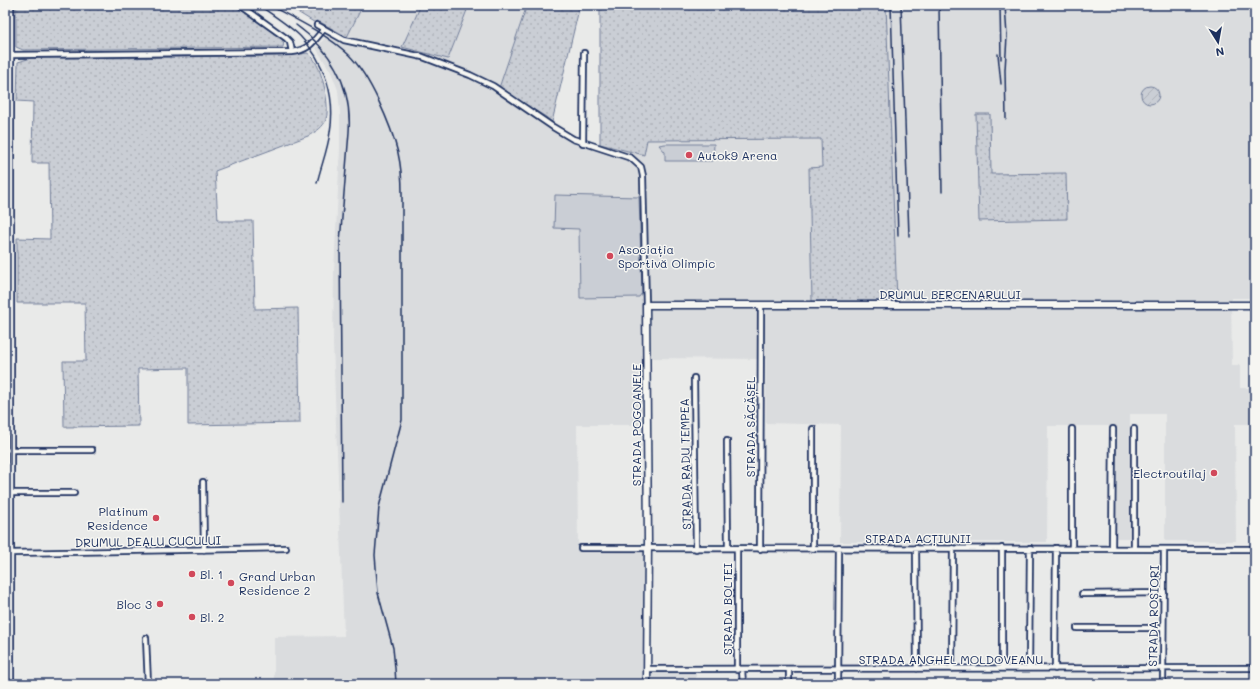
<svg xmlns="http://www.w3.org/2000/svg" width="1260" height="689" viewBox="0 0 1260 689" font-family="Mali,sans-serif">
  <defs>
    <pattern id="grass-dots" width="8" height="8" patternUnits="userSpaceOnUse"><rect width="8" height="8" fill="#caced5"/><path d="M2 2h.1M6 6h.1" fill="none" stroke="#adb1b9" stroke-width="1.8" stroke-linecap="round"/></pattern>
    <pattern id="garden-furrows" width="10" height="10" patternUnits="userSpaceOnUse"><rect width="10" height="10" fill="#caced5"/><path d="M-1 1l2-2M0 10L10 0M9 11l2-2" fill="none" stroke="#adb1b9"/></pattern>
  </defs>
  <rect width="100%" height="100%" fill="#e9eae9"/>
  <filter id="ink" filterUnits="userSpaceOnUse"><feTurbulence type="fractalNoise" baseFrequency=".025" numOctaves="2"/><feDisplacementMap in="SourceGraphic" scale="8" xChannelSelector="R" yChannelSelector="G"/><feConvolveMatrix kernelMatrix="1 2 1 2 8 2 1 2 1" color-interpolation-filters="sRGB"/></filter>
  <g filter="url(#ink)">
    <path fill="#dadcde" d="M363,5H421L402,47L448,59L469,5H527L499,88L546,117L555,125L589,142L644,155L647,140L821,139L822,167L809,168L812,301L897,300L886,5H1255V298H1231L1232,365H1240V388H1254V424H1235L1236,541H1165V414H1130V538H1114L1115,426H1048L1047,542H840L841,425L766,423V359L648,358L640,425H577L578,549L645,551L644,671L696,672V684H274V637L344,636L333,344L334,272L340,149V112L338,90L331,72L316,48L326,37L344,44Z"/>
    <path fill="url(#grass-dots)" stroke="#727e9a" d="M16,5H234L277,34C281,38 285,41 283,47H281L23,50L16,47Z
      M286,5H363L347,37L320,22L317,24Z
      M421,5H469L448,59L402,47Z
      M527,5H580L552,122L546,117L499,88Z
      M595,5H886L897,301H812L809,168L822,167L821,139L647,140L644,155L600,144V8Z
      M307,53C321,58 332,110 325,122C321,129 315,132 308,136L215,171L218,221H253L255,309L298,308L300,423L188,425V368L138,369L139,426L64,427L63,361H86L85,303H17V238L50,239L49,163H32L33,102L17,101L18,62L31,58C95,58 158,58 222,56C248,56 283,58 307,53Z
      M976,114H990L991,174L1066,173L1067,219L979,221Z"/>
    <path fill="url(#garden-furrows)" stroke="#727e9a" d="M1141 95a9 9 0 1 1 18 0a9 9 0 1 1-18 0Z"/>
    <path fill="#caced5" stroke="#727e9a" d="M665,144H714L713,161H665V152L659,145Z
      M555,195L639,197L642,293L639,297L580,298L579,229L554,228Z"/>
    <g fill="none" stroke-linecap="round" stroke-linejoin="round">
      <defs>
        <path id="street" d="M11,5V684
          M240,5L286,38L290,42L292,52
          M317,25L344,40L423,57L470,75L493,86L553,127L573,139L631,158L641,167L643,176L646,305
          M11,55L292,52C309,50 313,42 324,29
          M583,143L584,53
          M694,378L696,549
          M813,429V549
          M727,441L728,548
          M10,450H92
          M203,482L204,550
          M10,493H74
          M581,548L1255,549
          M916,548L917,669
          M1072,548V429
          M1134,548V429
          M760,549L761,305
          M1112,549L1113,429
          M11,553L286,548
          M1082,594L1164,593
          M1077,628H1163
          M146,638L148,684
          M1002,668V548
          M1029,668L1030,548
          M647,669L1255,668
          M952,669L953,548
          M1055,669L1056,548
          M737,670V549
          M742,670L743,684
          M789,670V684
          M838,684L839,548
          M1163,684L1164,549"/>
        <path id="secondary" d="M647,684L648,541L646,305H1255"/>
      </defs>
      <use href="#street" stroke="#1b2f5e" stroke-width="8"/>
      <use href="#secondary" stroke="#1b2f5e" stroke-width="9"/>
      <use href="#street" stroke="#f6f6f2" stroke-width="4.5"/>
      <use href="#secondary" stroke="#f6f6f2" stroke-width="6"/>
      <path stroke="#1b2f5e" stroke-width="1.5" d="M258,5C273,15 287,24 300,36C325,61 336,98 330,132C328,149 321,166 317,183
        M269,5C295,19 327,34 349,55C370,76 391,125 398,153C401,166 402,180 402,193V420L379,507L375,555L378,593L393,648L395,668L396,684
        M891,5L898,236
        M901,5L909,236
        M939,5L942,192
        M1005,5L1007,36L1005,70L1006,119
        M1247,5L1255,17
        M1000,7L1001,59
        M296,25C332,51 352,87 349,132L340,242L342,502
        M998,54L1001,84"/>
    </g>
  </g>
  <g fill="#d1495b" stroke="#f6f6f2" stroke-width="1.5">
    <circle cx="689" cy="155" r="4"/>
    <circle cx="610" cy="256" r="4"/>
    <circle cx="1214" cy="473" r="4"/>
    <circle cx="156" cy="518" r="4"/>
    <circle cx="192" cy="574" r="4"/>
    <circle cx="231" cy="583" r="4"/>
    <circle cx="160" cy="604" r="4"/>
    <circle cx="192" cy="617" r="4"/>
  </g>
  <g text-anchor="middle" dominant-baseline="central" stroke-width="3" stroke-linejoin="round" paint-order="stroke">
    <g font-size="12" fill="#1b2f5e" stroke="#f6f6f2" text-anchor="start">
      <text x="697" y="155">Autok9 Arena</text>
      <text x="618" y="249">Asociația<tspan x="618" dy="14">Sportivă Olimpic</tspan></text>
      <text x="1206" y="473" text-anchor="end">Electroutilaj</text>
      <text x="148" y="511" text-anchor="end">Platinum<tspan x="148" dy="14">Residence</tspan></text>
      <text x="200" y="574">Bl. 1</text>
      <text x="239" y="576">Grand Urban<tspan x="239" dy="14">Residence 2</tspan></text>
      <text x="152" y="604" text-anchor="end">Bloc 3</text>
      <text x="200" y="617">Bl. 2</text>
    </g>
    <g font-size="12" fill="#1b2f5e" stroke="#f6f6f2">
      <text x="950" y="294">DRUMUL BERCENARULUI</text>
      <text transform="translate(636 425) rotate(-90)">STRADA POGOANELE</text>
      <text transform="translate(750 427) rotate(-90)">STRADA SĂCĂȘEL</text>
      <text transform="translate(685 464) rotate(-91)">STRADA RADU TEMPEA</text>
      <text x="918" y="538">STRADA ACȚIUNII</text>
      <text transform="translate(148 541) rotate(-1)">DRUMUL DEALU CUCULUI</text>
      <text transform="translate(727 609) rotate(-90)">STRADA BOLTEI</text>
      <text transform="translate(1153 616) rotate(-89)">STRADA ROȘIORI</text>
      <text x="951" y="659">STRADA ANGHEL MOLDOVEANU</text>
    </g>
  </g>
  <rect width="1260" height="689" fill="none" stroke="#f6f6f2" stroke-width="20"/>
  <rect x="10" y="10" width="1240" height="669" fill="none" stroke="#1b2f5e" stroke-width="1.5" filter="url(#ink)"/>
  <g transform="translate(1218 42) rotate(169)" stroke="#f6f6f2" stroke-width="3" paint-order="stroke">
  <path d="M0-3L7 15L0 10L-7 15Z" fill="#1b2f5e"/>
  <text y="-6" font-size="11" font-weight="bold" text-anchor="middle" fill="#1b2f5e">N</text>
  </g>
</svg>
